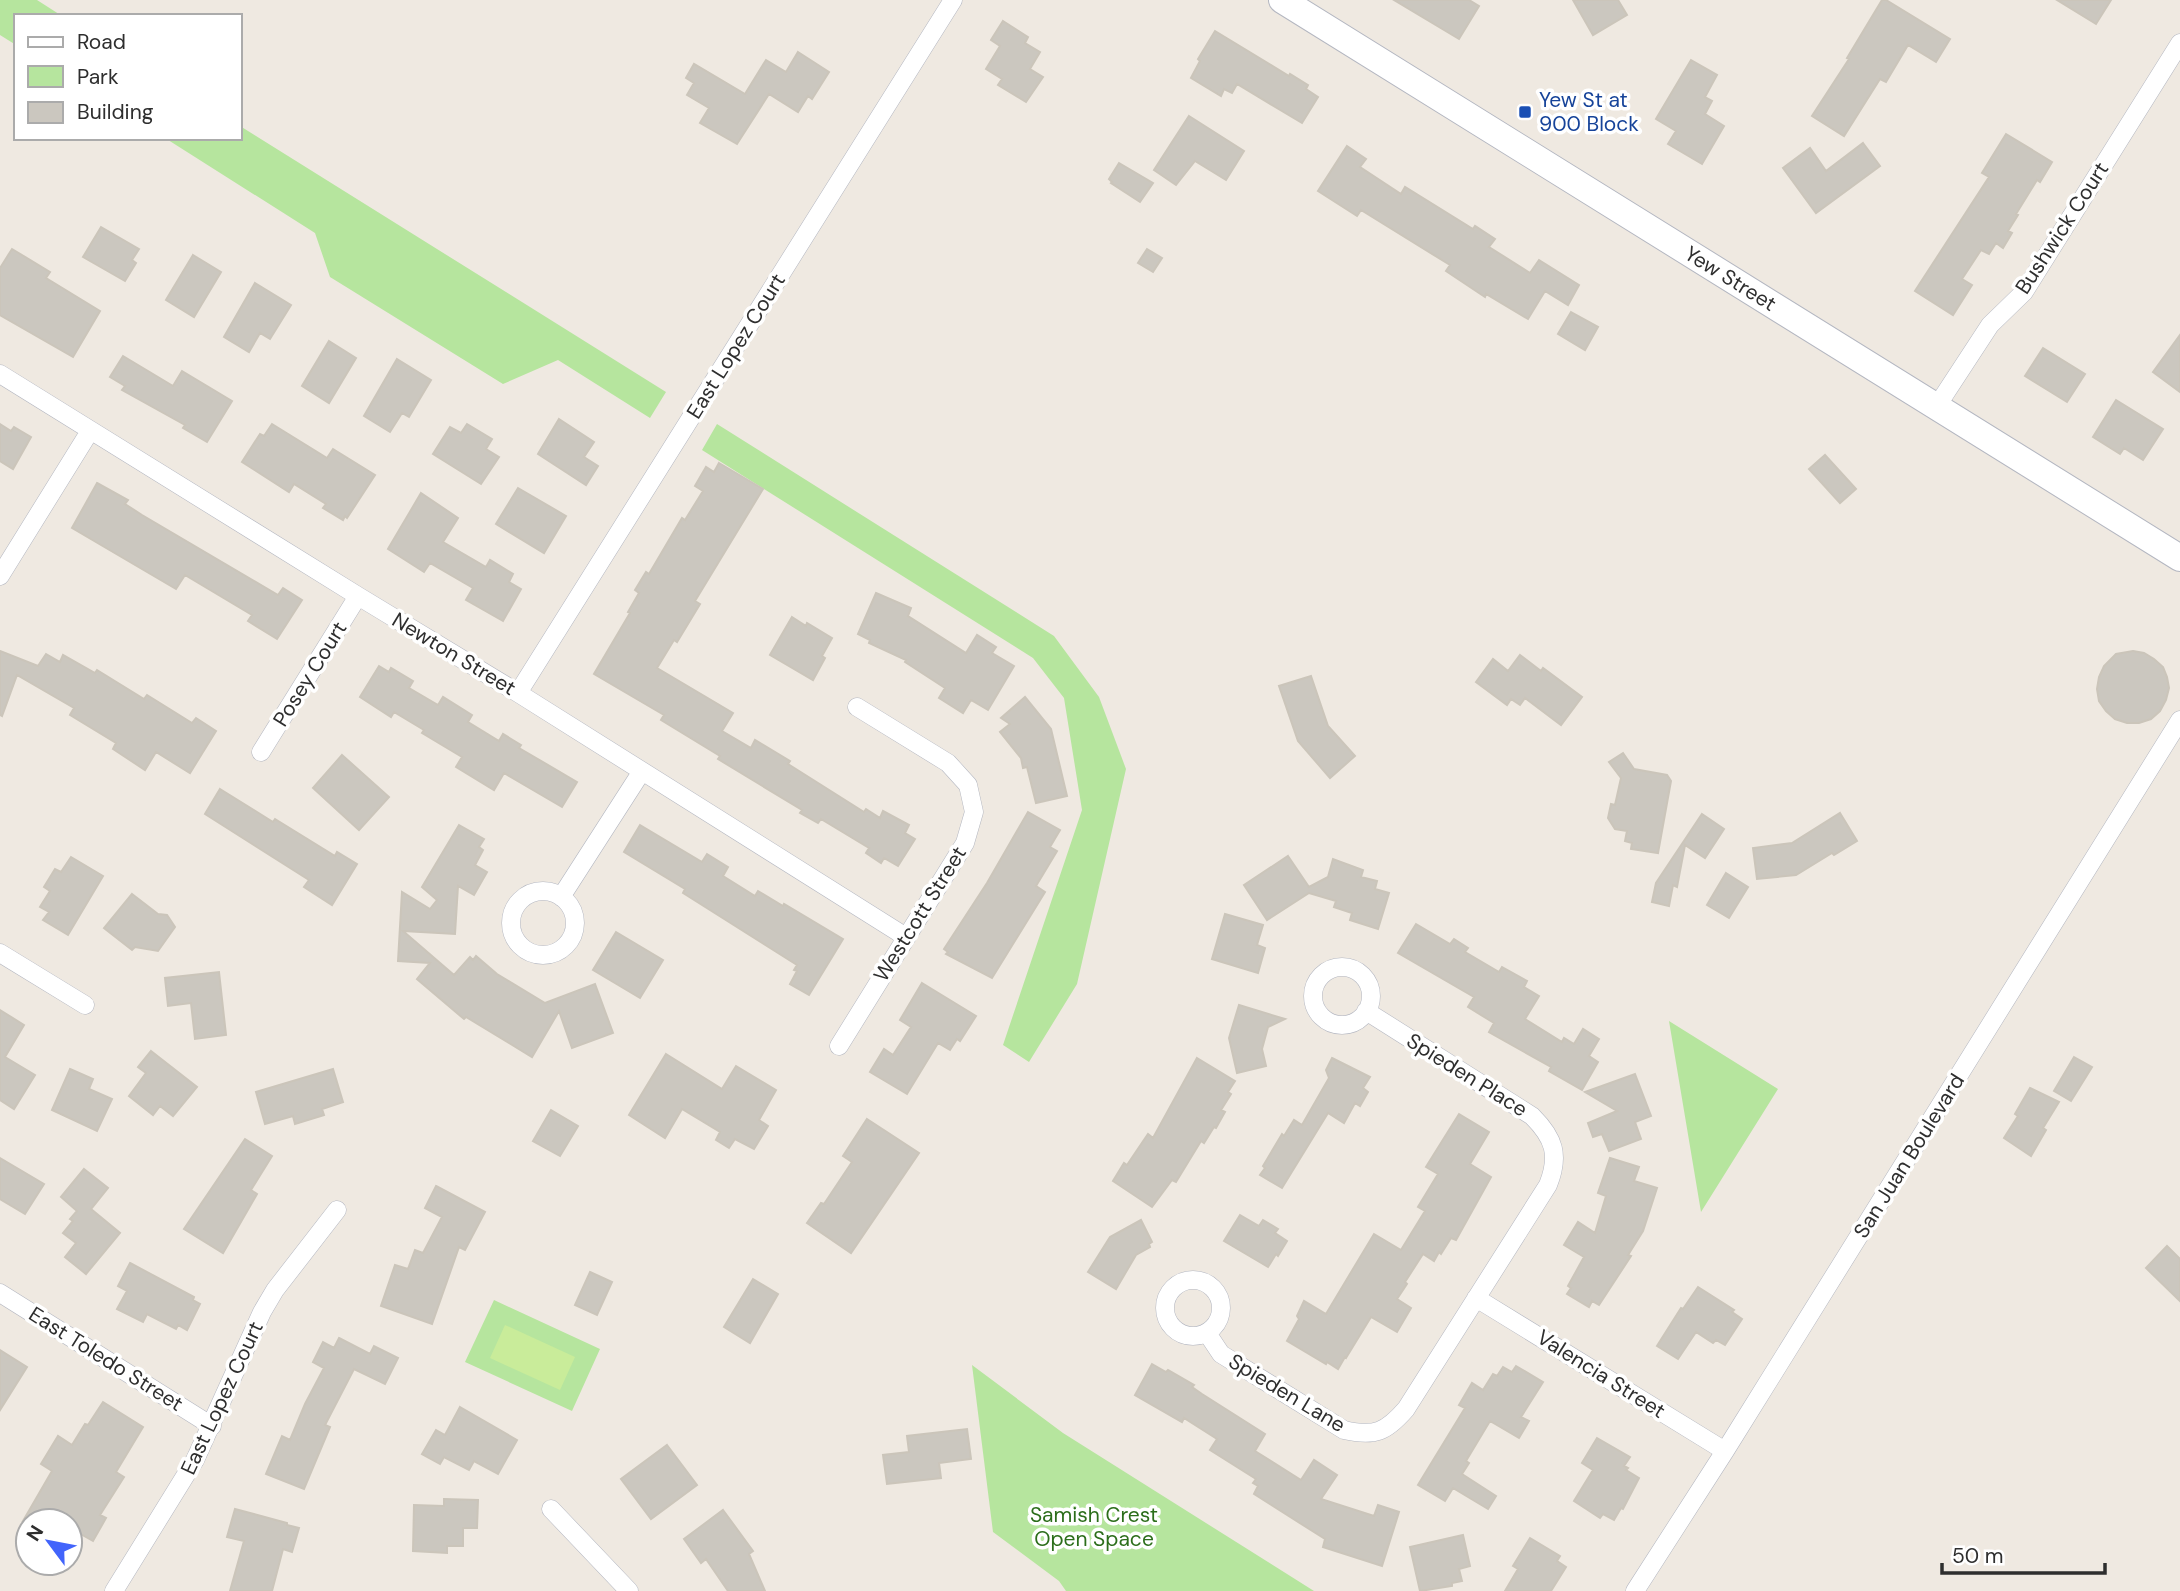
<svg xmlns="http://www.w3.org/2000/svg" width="2180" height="1591" viewBox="0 0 2180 1591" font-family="'DM Sans',sans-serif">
  <rect width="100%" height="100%" fill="#efe9e1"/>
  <path fill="#b6e59e" d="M0,0H37L62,16H16V45L0,35Z
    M240,126L666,392L650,418L558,360L503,384L330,277L315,233L165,138H240Z
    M717,424L1054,636L1099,697L1126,769L1077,984L1029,1062L1003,1045L1082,810L1064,698L1033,658L702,450Z
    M1669,1021L1778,1089L1701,1212Z
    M494,1300L600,1349L572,1411L465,1362Z
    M972,1365L1063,1433L1314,1591H1066L1059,1581L993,1532Z"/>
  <path fill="#c9ec9a" d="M505,1325L575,1357L560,1390L490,1358Z"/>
  <path fill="#cbc7bf" stroke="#cbc5ba" stroke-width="2" d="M1394,0H1469L1479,6L1459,39Z
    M1573,0H1618L1627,15L1593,35Z
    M1882,0H1886L1950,39L1936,62L1908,45L1886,82L1880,79L1844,136L1812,116L1849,59L1847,58Z
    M2057,0H2111L2096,24Z
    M1003,21L1028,37L1025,43L1040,52L1030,69L1043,77L1026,102L998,85L1002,79L986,69L1000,46L991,40Z
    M1215,31L1289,76L1290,74L1308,85L1306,89L1318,97L1302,123L1237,84L1232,93L1224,89L1221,96L1191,78L1200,61L1198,59Z
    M798,52L829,72L812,99L808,96L798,112L769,94L737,144L700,123L709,108L687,95L694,83L686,78L694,64L745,94L766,60L786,72Z
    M1691,60L1717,75L1705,97L1712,101L1705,114L1724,126L1702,164L1668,144L1676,131L1656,119Z
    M1189,116L1244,151L1226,180L1195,161L1176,185L1154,170Z
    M2006,134L2052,162L2040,182L2037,180L2016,214L2018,215L2008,231L2012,233L2003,248L1996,243L1989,254L1981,250L1962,279L1972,285L1953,315L1915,291L1989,177L1982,173Z
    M1863,143L1880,166L1816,213L1783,168L1810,148L1826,171Z
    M1347,146L1366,159L1360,167L1401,194L1405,187L1473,229L1475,226L1495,239L1489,247L1530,273L1539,260L1579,285L1568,305L1545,291L1528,319L1486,294L1485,297L1446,271L1450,265L1361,210L1357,216L1318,191Z
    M1119,163L1153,183L1140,202L1111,183L1112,182L1109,179Z
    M101,227L139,249L132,260L136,263L125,281L83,257Z
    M12,249L50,272L46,278L100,311L73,357L0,315V268Z
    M1147,249L1162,258L1153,272L1138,263Z
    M193,255L221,272L194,317L166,300Z
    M255,283L291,305L270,339L260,333L249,352L224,337Z
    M1571,312L1598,327L1585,350L1558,334Z
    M2180,335V392L2153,372Z
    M329,341L356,358L329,403L302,386Z
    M2043,348L2085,374L2067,402L2025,376Z
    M123,356L173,386L182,371L232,401L207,442L183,428L185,425L122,390L125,386L110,377Z
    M397,359L431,380L409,417L402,413L390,432L364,416Z
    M2116,400L2163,429L2143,460L2124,448L2120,454L2093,437Z
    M559,419L594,442L584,457L598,466L586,485L538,454Z
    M0,424L11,431L14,427L31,437L13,469L0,461Z
    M272,424L327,458L333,449L375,475L347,518L345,516L343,520L323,508L326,504L294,484L289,492L242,462L260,434L264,436Z
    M467,424L492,439L486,449L499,457L481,484L433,454L450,427L461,433Z
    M1825,455L1856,489L1840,503L1809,469Z
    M719,463L763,489L695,601L700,604L677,642L674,640L657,668L733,713L722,731L751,748L755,740L790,761L788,764L864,812L866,809L880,818L883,811L909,825L905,833L915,839L898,866L884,858L881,863L866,853L869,848L821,819L818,823L800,813L802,810L718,759L720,756L661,720L664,715L594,674L630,613L628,612L639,593L635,590L646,572L649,574L682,518L685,520L703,491L695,486L706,467L714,472Z
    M97,483L128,500L125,504L142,515L278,595L283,588L302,600L277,639L248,621L252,615L185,575L176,589L72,528Z
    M518,488L566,516L544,553L496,524Z
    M421,493L458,518L443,542L486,567L490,560L513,574L509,582L521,589L503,621L466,600L473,588L430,563L424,572L388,549Z
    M876,593L911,608L908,616L966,653L977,635L996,647L992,653L1014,666L988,710L971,700L963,713L939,698L945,688L905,662L906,660L869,643L870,640L858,634Z
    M792,617L806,626L807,623L832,638L822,656L825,658L813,680L770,655Z
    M0,651L38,666L46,654L60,662L63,655L95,673L97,670L144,699L147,695L192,723L196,718L216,731L190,773L156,752L145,770L113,749L116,743L70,715L74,708L17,675L2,716L0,715Z
    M2133,651L2144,653L2154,659L2163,667L2167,677L2169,688L2166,700L2160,711L2151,719L2139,723H2127L2115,719L2106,711L2099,701L2097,689L2099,677L2104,666L2116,654Z
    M1520,655L1541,671L1543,668L1582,697L1561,725L1525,698L1520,705L1511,699L1507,705L1476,682L1493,659L1508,671Z
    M379,666L389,672L391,668L413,681L409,688L438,705L443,697L472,715L468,722L499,741L503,734L521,745L519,748L577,782L562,807L504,773L494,790L456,767L462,757L422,733L424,730L394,712L391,717L360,697Z
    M1311,676L1328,726L1355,756L1330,778L1298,741L1279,686Z
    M1025,697L1051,729L1067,796L1036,803L1027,767L1023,768L1021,758L1000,732L1010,724L1001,718Z
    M1623,753L1634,769L1667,775L1671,781L1658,853L1631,849L1632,843L1625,841L1627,831L1615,829L1608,818L1611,804L1615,805L1621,778L1609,762Z
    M342,755L389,797L359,830L313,788Z
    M220,789L273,822L275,819L335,856L337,852L357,864L332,905L304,887L309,880L205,814Z
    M1028,812L1060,830L1050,847L1057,851L1036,886L1045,892L992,978L946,954L948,952L944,949L987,883Z
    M1840,813L1857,841L1834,855L1832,853L1796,875L1757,879L1753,848L1792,843Z
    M1702,814L1724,829L1705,858L1685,845L1677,887L1673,885L1669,906L1652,902L1656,883Z
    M459,825L484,839L479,847L483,850L475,865L487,872L474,895L458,886L455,934L403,931L454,975L470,957L473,960L476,956L497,974L545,1003L595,984L613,1033L572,1048L559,1011L532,1057L466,1017L464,1019L417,979L430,963L398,961L402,892L430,909L437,900L422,887Z
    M640,825L702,862L707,854L728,867L723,876L755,896L758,891L783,906L784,904L843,939L809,995L790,984L797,971L794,970L797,965L683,893L685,889L624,852Z
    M1288,856L1309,887L1328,877L1333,859L1363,870L1361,877L1377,881L1375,889L1389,893L1378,929L1350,920L1352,913L1334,907L1336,901L1309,893L1267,920L1244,885Z
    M71,857L103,876L68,935L43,920L49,912L40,907L50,891L44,887L55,869L61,872Z
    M1726,873L1748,887L1729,918L1707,905Z
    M132,894L158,914L167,915L175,927L158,951L135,947L132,950L104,928Z
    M1225,914L1263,925L1257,945L1265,948L1258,973L1212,959Z
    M1416,924L1450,944L1454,939L1468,948L1465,952L1499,972L1502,967L1527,981L1524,987L1539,996L1525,1019L1562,1042L1564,1038L1574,1044L1583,1029L1599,1039L1589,1056L1598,1062L1582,1090L1549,1071L1551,1067L1489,1032L1494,1023L1468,1007L1474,997L1398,953Z
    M616,932L663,960L640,998L593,970Z
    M219,972L226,1035L195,1039L191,1003L168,1006L165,978Z
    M922,983L976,1016L960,1041L957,1039L950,1050L938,1043L907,1094L870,1072L884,1049L893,1055L911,1027L900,1020Z
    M1239,1005L1285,1019L1268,1027L1262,1049L1266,1066L1237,1073L1229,1038Z
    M0,1010L24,1025L5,1057L35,1075L14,1109L0,1100Z
    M151,1051L197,1087L173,1116L160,1106L153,1115L129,1096L146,1073L138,1067Z
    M666,1054L722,1089L736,1066L776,1090L759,1120L768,1126L754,1149L735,1139L729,1148L716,1140L720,1132L682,1109L665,1138L629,1115Z
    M2074,1057L2092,1067L2071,1101L2054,1091Z
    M1197,1058L1235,1081L1228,1092L1231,1094L1221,1110L1225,1112L1216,1128L1214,1127L1204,1143L1201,1141L1176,1182L1172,1180L1152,1207L1113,1181L1124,1163L1127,1165L1148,1134L1153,1138Z
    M1332,1058L1370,1077L1363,1088L1368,1092L1360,1106L1355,1103L1344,1123L1328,1113L1282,1188L1260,1175L1265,1168L1263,1166L1282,1134L1284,1136L1294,1120L1302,1125L1329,1078L1326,1070Z
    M70,1069L93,1079L89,1089L112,1099L97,1131L52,1110Z
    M333,1069L343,1102L322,1109L324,1115L295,1124L293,1116L265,1124L256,1092Z
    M1635,1074L1651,1116L1635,1122L1641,1139L1609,1151L1602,1134L1593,1137L1588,1123L1617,1111L1585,1092Z
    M2030,1088L2059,1102L2043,1128L2046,1130L2031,1156L2004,1138L2018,1116L2015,1114Z
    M551,1110L578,1126L560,1156L533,1141Z
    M1459,1114L1489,1132L1470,1164L1491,1177L1456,1240L1451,1238L1441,1254L1439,1252L1434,1261L1423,1254L1405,1282L1407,1284L1397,1299L1411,1308L1397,1332L1371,1317L1346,1358L1345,1357L1338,1369L1327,1362L1326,1364L1287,1341L1299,1319L1297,1316L1304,1301L1326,1314L1374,1234L1401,1250L1425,1211L1418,1207L1438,1174L1426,1167Z
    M867,1119L919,1153L851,1253L807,1223L821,1203L824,1204L852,1162L843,1156Z
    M245,1139L272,1156L251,1190L257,1194L223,1253L184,1229Z
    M0,1158L44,1184L25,1214L0,1199Z
    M1610,1158L1639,1167L1634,1181L1657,1188L1643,1231L1628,1255L1631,1256L1599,1305L1592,1301L1589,1307L1567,1294L1571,1288L1568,1286L1584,1257L1564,1245L1578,1222L1595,1233L1606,1196L1598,1193Z
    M84,1169L108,1188L91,1209L120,1233L86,1274L65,1257L76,1243L63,1233L73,1221L70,1219L77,1211L61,1197Z
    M436,1186L485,1212L465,1250L459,1247L432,1324L381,1306L395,1265L408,1269L415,1250L423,1253L442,1217L425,1208Z
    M1240,1215L1259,1226L1263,1220L1278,1229L1275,1233L1287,1241L1278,1256L1276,1254L1268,1267L1224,1241Z
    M1141,1220L1152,1242L1149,1244L1150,1247L1136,1255L1116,1289L1088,1272L1110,1237Z
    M2167,1246L2180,1259V1301L2146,1268Z
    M130,1263L194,1297L193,1300L200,1304L187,1330L178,1325L176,1329L147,1314L143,1322L117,1309L127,1291L118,1286Z
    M590,1272L612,1282L597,1315L575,1305Z
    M753,1279L778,1294L750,1343L724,1327Z
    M1698,1287L1734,1310L1732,1312L1742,1319L1725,1345L1716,1340L1713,1343L1696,1332L1678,1359L1657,1346L1681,1308L1683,1309Z
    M339,1338L370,1354L374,1346L398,1358L385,1384L354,1369L325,1425L330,1427L304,1489L266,1474L282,1436L290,1440L305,1404L324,1368L313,1362L323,1342L334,1348Z
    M0,1350L27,1367L0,1410Z
    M1152,1364L1166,1372L1168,1370L1194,1385L1192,1387L1202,1394L1265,1434L1255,1451L1301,1480L1314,1460L1337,1475L1321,1499L1374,1516L1378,1505L1399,1512L1382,1566L1323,1547L1325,1539L1254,1494L1258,1486L1253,1483L1256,1479L1210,1450L1217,1439L1184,1418L1182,1422L1135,1395Z
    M1516,1366L1543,1382L1521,1417L1529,1421L1519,1438L1490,1421L1466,1461L1469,1463L1462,1474L1496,1496L1488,1509L1453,1488L1445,1501L1418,1485L1465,1408L1459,1405L1472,1383L1483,1390L1493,1374L1497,1376L1503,1367L1512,1372Z
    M103,1402L143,1427L116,1472L124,1477L100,1515L106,1518L93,1541L70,1528V1521H23L52,1471L41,1464L58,1436L72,1445L85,1424L88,1425Z
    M460,1407L517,1440L498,1474L474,1461L469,1470L444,1457L440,1464L422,1454L436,1430L445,1435Z
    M967,1429L971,1459L939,1463L941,1478L887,1484L883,1455L909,1452L907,1436Z
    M1597,1438L1630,1457L1624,1466L1628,1468L1626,1470L1639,1478L1623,1509L1621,1508L1614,1520L1603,1514L1600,1518L1574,1501L1593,1470L1582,1463Z
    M667,1445L697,1485L651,1519L621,1479Z
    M444,1499L478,1500L477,1528H463V1546H447V1553L413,1551L414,1505L444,1506Z
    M235,1509L287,1523V1525L299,1528L292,1552L283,1549L272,1591H230L244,1541L227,1537Z
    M723,1510L753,1551L749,1554L765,1591H728L706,1559L701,1563L684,1539Z
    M1463,1535L1470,1566L1459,1569L1462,1581L1452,1583V1586L1420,1591L1410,1547Z
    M1530,1538L1560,1556L1557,1561L1566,1567L1551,1591H1505L1518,1569L1513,1566Z"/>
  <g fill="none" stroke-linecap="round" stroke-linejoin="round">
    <defs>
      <path id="street" d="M0,374L358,596L518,693L906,937
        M1937,406L1990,325L2024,292L2180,43
        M0,576L90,431
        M518,693L953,0
        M261,752L358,596
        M511 923a32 32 0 1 1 64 0a32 32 0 1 1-64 0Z
        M561,897L642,771
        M0,953L85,1005
        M1313 996a29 29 0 1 1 58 0a29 29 0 1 1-58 0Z
        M839,1046L965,843L974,812L968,785L948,763L857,707
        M1165 1308a28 28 0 1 1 56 0a28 28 0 1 1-56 0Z
        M0,1293L212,1426
        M1476,1298L1725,1451
        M1207,1333L1221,1354L1344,1430C1375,1437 1386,1432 1406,1409L1548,1185C1560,1155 1554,1138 1532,1116L1366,1011
        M551,1509L629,1591
        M114,1591L195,1460L262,1312L275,1290L337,1210
        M1635,1591L1725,1451L2180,720"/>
      <g id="secondary">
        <path id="s1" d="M1282,0L2180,558"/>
      </g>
    </defs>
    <use href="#street" stroke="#b4b7c1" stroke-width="19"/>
    <use href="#secondary" stroke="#b4b7c1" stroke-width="28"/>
    <use href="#street" stroke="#fff" stroke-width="18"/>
    <use href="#secondary" stroke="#fff" stroke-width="26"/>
  </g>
  <rect fill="#1a4fb4" stroke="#fff" stroke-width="2.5" x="1518" y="105" width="14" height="14" rx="3.5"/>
  <g text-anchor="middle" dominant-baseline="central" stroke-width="7" stroke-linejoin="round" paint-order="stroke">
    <g font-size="21" fill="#164399" stroke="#fff" text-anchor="start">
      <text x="1539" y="100">Yew St at<tspan x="1539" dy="24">900 Block</tspan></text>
    </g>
    <g font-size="21" fill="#2e2e2e" stroke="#fff">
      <text transform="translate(2062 228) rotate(-57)">Bushwick Court</text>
      <text stroke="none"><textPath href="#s1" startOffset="528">Yew Street</textPath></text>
      <text transform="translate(736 346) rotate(-58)">East Lopez Court</text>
      <text transform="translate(454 654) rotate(31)">Newton Street</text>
      <text transform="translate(310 674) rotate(-58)">Posey Court</text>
      <text transform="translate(920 914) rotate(-58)">Westcott Street</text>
      <text transform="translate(1467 1075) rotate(32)">Spieden Place</text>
      <text transform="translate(1909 1156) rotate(-58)">San Juan Boulevard</text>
      <text transform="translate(106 1359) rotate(32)">East Toledo Street</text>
      <text transform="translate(1601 1374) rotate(32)">Valencia Street</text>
      <text transform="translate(1287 1393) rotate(31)">Spieden Lane</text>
      <text transform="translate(222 1398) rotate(-65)">East Lopez Court</text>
    </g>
    <g font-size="21" fill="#2c6e1b" stroke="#fff">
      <text x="1094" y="1515">Samish Crest<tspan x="1094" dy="24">Open Space</tspan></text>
    </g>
  </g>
  <rect x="14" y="14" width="228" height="126" fill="#ffffff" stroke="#ababab" stroke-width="2"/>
  <rect x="28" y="37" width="35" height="10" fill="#ffffff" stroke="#ababab" stroke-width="2"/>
  <text x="77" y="49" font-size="21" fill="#2e2e2e">Road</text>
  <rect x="28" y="66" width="35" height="21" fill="#b6e59e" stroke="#ababab" stroke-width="2"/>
  <text x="77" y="84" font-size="21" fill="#2e2e2e">Park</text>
  <rect x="28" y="102" width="35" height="21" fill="#cbc7bf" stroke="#ababab" stroke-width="2"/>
  <text x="77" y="119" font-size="21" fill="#2e2e2e">Building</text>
  <g transform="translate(49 1542) rotate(302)"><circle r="33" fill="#ffffff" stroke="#ababab" stroke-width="2"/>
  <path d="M0-5L12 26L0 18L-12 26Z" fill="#4264fb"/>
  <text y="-10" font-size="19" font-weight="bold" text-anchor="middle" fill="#2e2e2e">N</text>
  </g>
  <path d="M1942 1563v10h163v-10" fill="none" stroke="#2e2e2e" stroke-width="3.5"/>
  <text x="1952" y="1563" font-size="21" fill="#2e2e2e" stroke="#ffffff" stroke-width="5" paint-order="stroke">50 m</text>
</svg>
